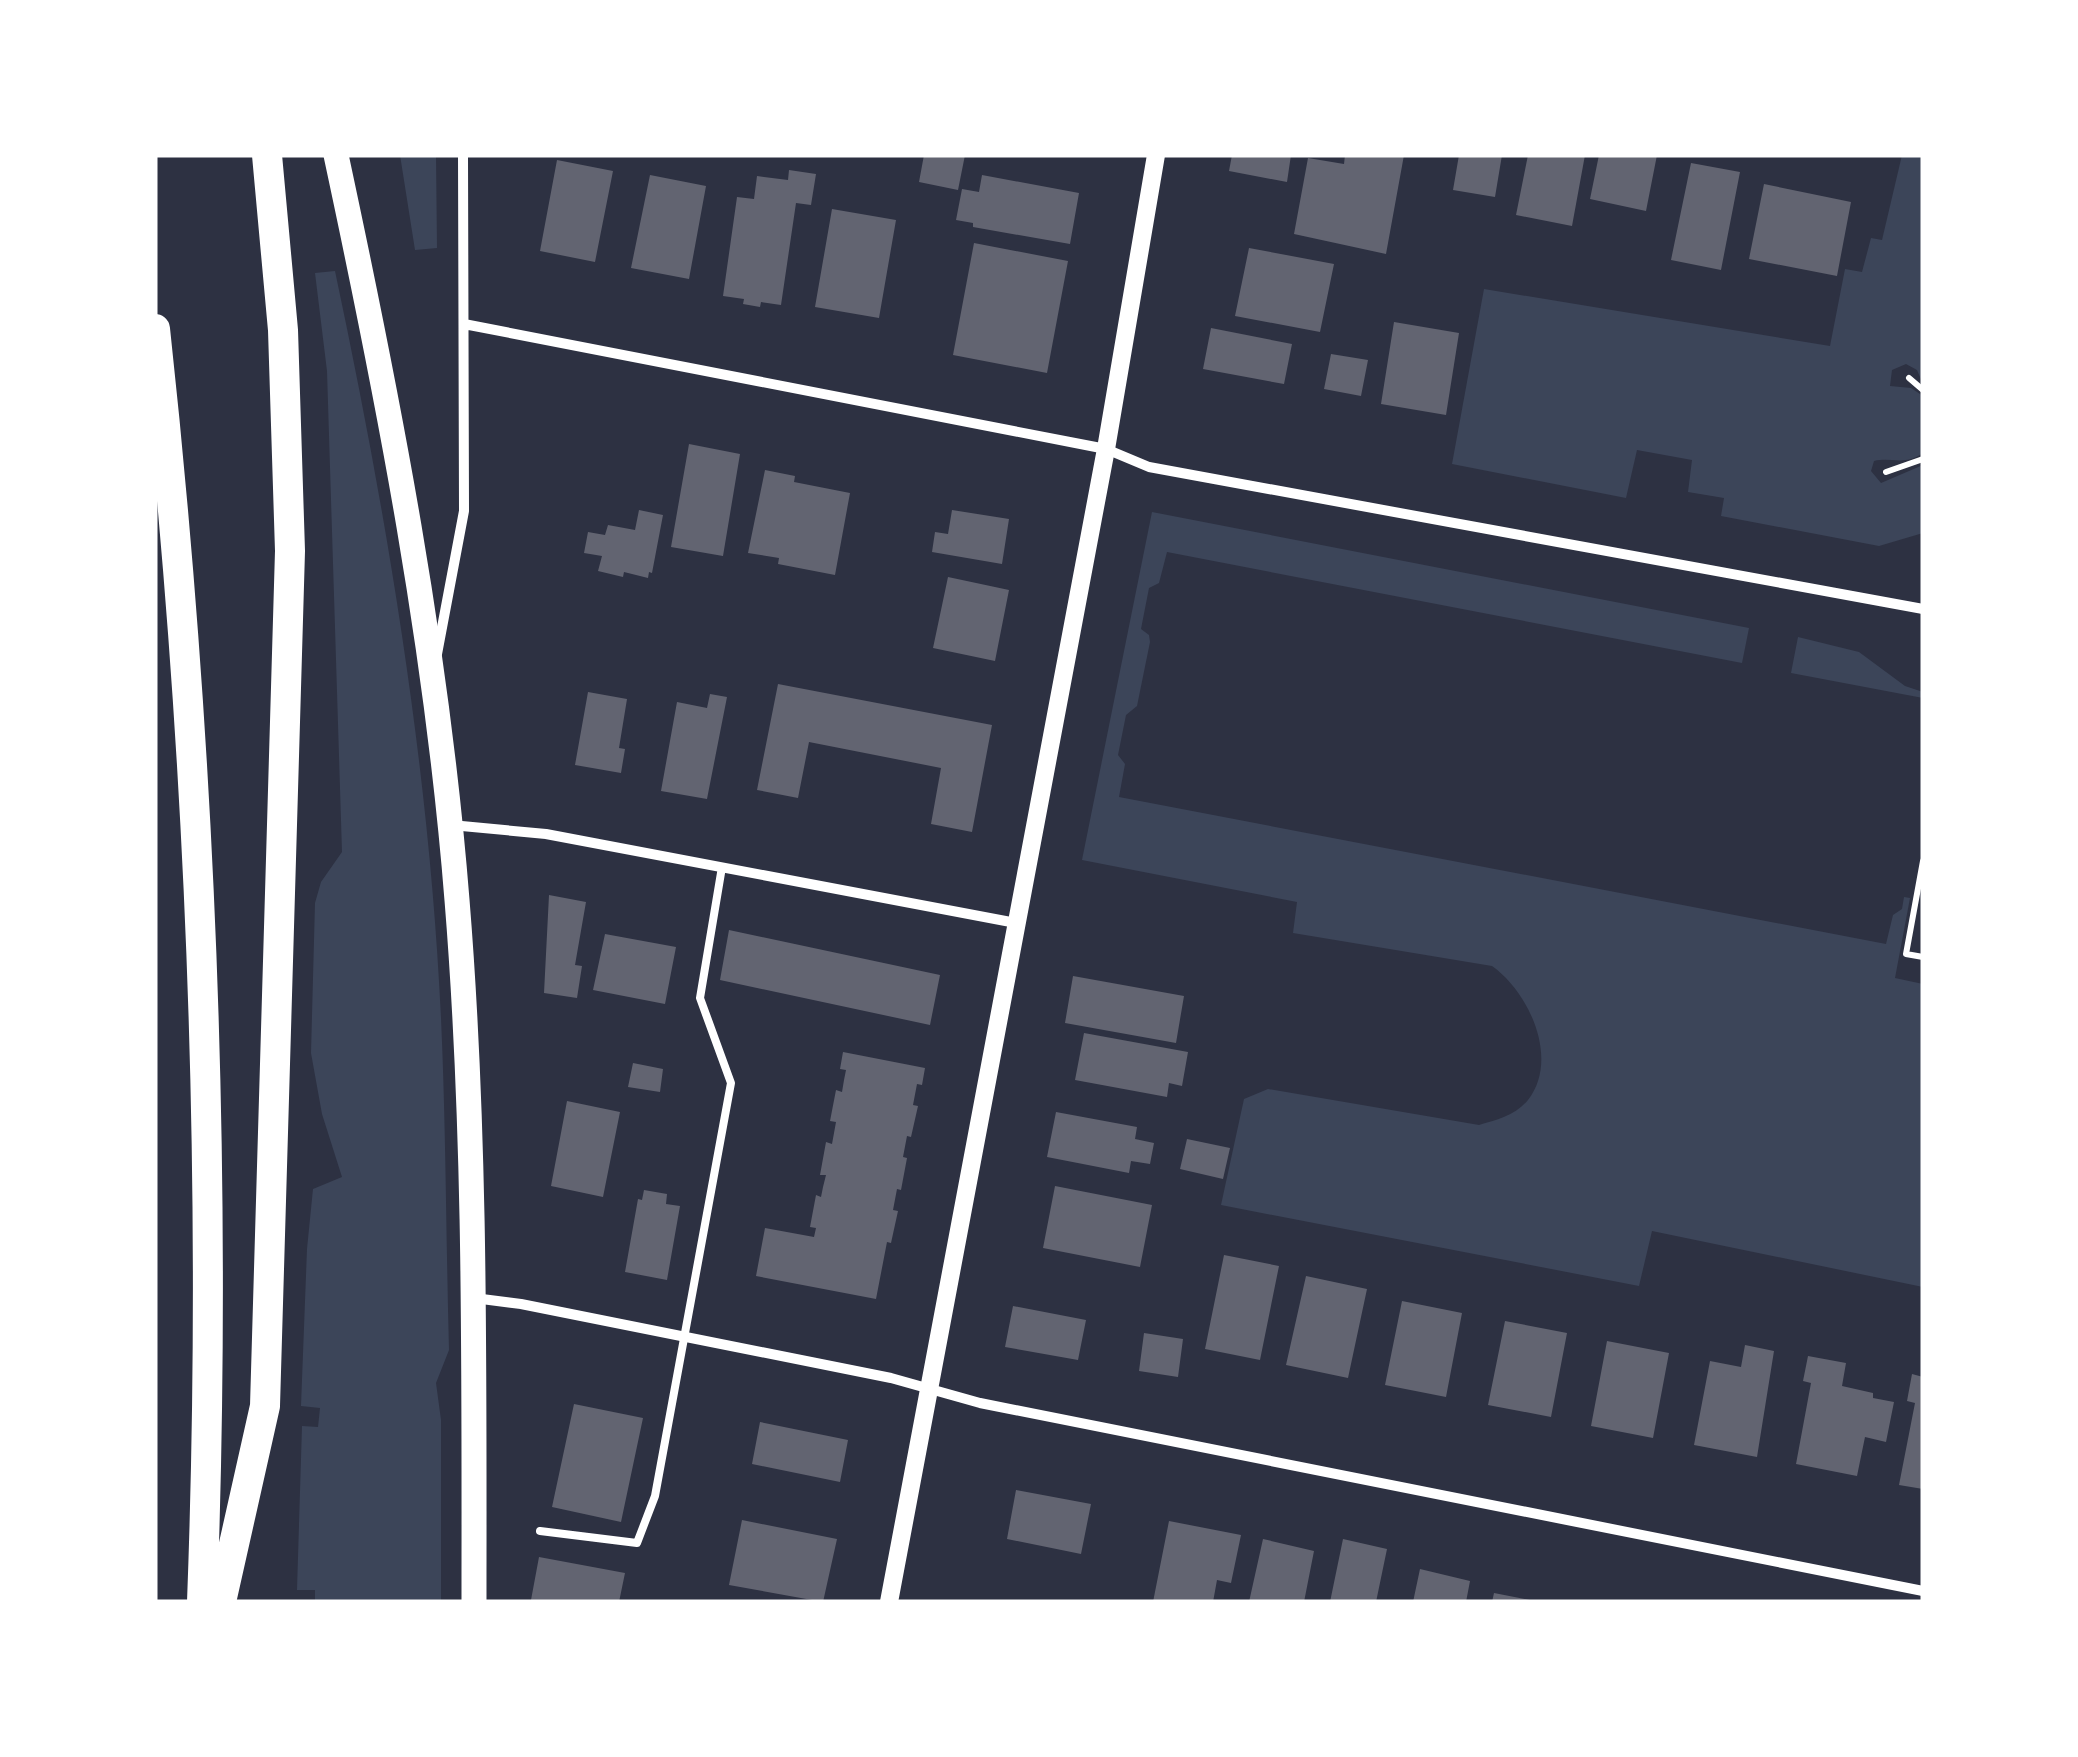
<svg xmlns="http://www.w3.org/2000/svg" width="2078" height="1757" viewBox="0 0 2078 1757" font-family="'Nunito Sans',sans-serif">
  <rect width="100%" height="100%" fill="#2d3142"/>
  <path fill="#3c4559" d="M400,155H436L437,248L415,250Z
    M1902,155H1923V384L1917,370L1906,364L1892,370L1890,386L1911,388L1923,396V453C1905,466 1892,457 1874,461L1871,471L1881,483L1923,465V533L1879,546L1721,516L1724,498L1688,492L1692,460L1637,450L1626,498L1452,464L1484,289L1830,346L1845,269L1862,272L1871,238L1882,240Z
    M335,271C387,516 429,766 441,1018C446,1128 446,1239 449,1350L436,1383L441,1420V1602H315V1590H297L302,1426L318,1427L320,1408L301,1406L307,1249L313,1189L342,1177L322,1114L311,1053L315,903L321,882L342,852L327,371L315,273Z
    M1152,512L1749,628L1742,663L1167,552L1159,583L1149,588L1141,629L1149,635L1150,642L1137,706L1126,715L1118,755L1125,764L1119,797L1886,944L1893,915L1902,909L1904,897L1910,898L1895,978L1923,984V1287L1652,1231L1639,1286L1221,1205L1244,1099L1268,1089L1479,1125C1497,1120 1516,1115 1528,1100C1560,1059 1529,992 1492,966L1293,933L1297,902L1082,860Z
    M1798,637L1859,652L1905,686L1923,692V698L1791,673Z"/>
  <path fill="#626471" d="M924,155H965L958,190L919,182Z
    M1232,155H1291L1287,182L1229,171Z
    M1345,155H1404L1386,254L1294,234L1308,158L1344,164Z
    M1459,155H1502L1495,197L1453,190Z
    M1528,155H1585L1572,226L1516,215Z
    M1599,155H1657L1646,211L1590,199Z
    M557,160L613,171L595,262L540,251Z
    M1691,163L1740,172L1721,270L1671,260Z
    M789,170L816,174L811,205L796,203L781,305L761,302L760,307L743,304L744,299L723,296L737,197L754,199L757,176L788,180Z
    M650,175L706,186L689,279L631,268Z
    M982,175L1079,193L1070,244L973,227V223L956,220L962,189L979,192Z
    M1764,184L1851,202L1837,276L1749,259Z
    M832,209L896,220L879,318L815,307Z
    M974,243L1068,261L1047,373L953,355Z
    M1249,248L1334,264L1320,332L1235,316Z
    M1394,322L1459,333L1446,415L1381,404Z
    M1211,328L1292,344L1284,384L1203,369Z
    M1331,354L1368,360L1361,396L1324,389Z
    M689,444L740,454L723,556L671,547Z
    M765,470L795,476L794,482L850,493L835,575L778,564L779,558L748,553Z
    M639,510L663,515L652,573L649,572L648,578L624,572L623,577L598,571L602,556L584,553L588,532L605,535L608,525L635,530Z
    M952,510L1009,519L1002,564L932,552L935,532L948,534Z
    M948,577L1009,590L995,661L933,648Z
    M778,684L992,725L972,832L931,824L941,768L809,742L798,798L757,790Z
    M588,692L627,699L619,748L625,749L621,773L575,765Z
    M710,694L727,697L707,799L661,791L677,702L707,708Z
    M549,895L586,902L575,965L582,966L577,998L544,993Z
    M729,930L940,975L930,1025L720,980Z
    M605,934L676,947L665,1004L593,990Z
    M1073,976L1184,996L1176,1043L1065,1023Z
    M1084,1033L1188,1052L1182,1086L1169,1083L1167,1097L1075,1080Z
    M843,1052L925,1068L922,1085L917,1084L913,1105L918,1106L911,1137L907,1136L903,1157L907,1158L901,1190L897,1189L893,1210L898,1211L891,1243L887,1242L876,1299L756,1276L765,1228L814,1237L816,1228L810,1227L816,1195L821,1197L823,1187L826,1175H820L826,1142L832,1144L836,1122L830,1121L836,1090L842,1092L844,1080L846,1070L840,1069Z
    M633,1063L663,1069L660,1092L628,1087Z
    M567,1101L620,1112L603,1197L551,1186Z
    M1056,1112L1137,1127L1135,1139L1154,1143L1150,1164L1131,1161L1129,1173L1047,1157Z
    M1187,1139L1230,1148L1223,1179L1180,1169Z
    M1055,1186L1152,1205L1140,1267L1043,1248Z
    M644,1190L667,1194L666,1204L680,1206L667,1280L625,1272L638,1199L642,1200Z
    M1224,1255L1279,1266L1260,1360L1205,1349Z
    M1306,1276L1367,1289L1348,1378L1286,1365Z
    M1402,1301L1462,1313L1446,1397L1385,1385Z
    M1013,1306L1086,1320L1078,1360L1005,1347Z
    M1505,1321L1567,1333L1551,1417L1488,1405Z
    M1144,1333L1183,1339L1178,1377L1139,1371Z
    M1607,1341L1669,1353L1653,1438L1591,1426Z
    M1745,1345L1774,1351L1757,1457L1694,1445L1710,1361L1741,1367Z
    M1808,1356L1846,1363L1842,1386L1873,1393V1398L1894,1402L1886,1442L1865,1437L1857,1476L1796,1464L1811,1383L1803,1381Z
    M1912,1374L1923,1377V1489L1899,1485L1915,1403L1907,1401Z
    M574,1404L643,1418L621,1522L552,1507Z
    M760,1422L848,1440L840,1482L752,1464Z
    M1016,1490L1091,1504L1081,1554L1007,1539Z
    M742,1520L837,1539L823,1602L729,1585Z
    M1169,1521L1241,1535L1231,1583L1217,1580L1213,1602H1153Z
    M1263,1539L1314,1551L1304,1602H1249Z
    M1343,1539L1387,1549L1376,1602H1330Z
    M539,1557L625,1573L619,1602L531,1600Z
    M1420,1569L1470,1581L1466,1602H1413Z
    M1494,1593L1530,1600V1602H1492Z"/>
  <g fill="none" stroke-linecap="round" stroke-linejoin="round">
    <path stroke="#fff" stroke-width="6" d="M1909,378L1923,390
      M1886,472L1923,459
      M1923,861L1906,954L1923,957"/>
    <path stroke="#fff" stroke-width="8" d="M540,1531L637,1543L655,1496L731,1083L700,998L722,867"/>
    <path stroke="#fff" stroke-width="10" d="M464,324L1106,449L1149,467L1923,609
      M437,654L464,511L463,155
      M451,825L546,834L1016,923
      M474,1298L521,1304L891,1378L980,1403L1923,1591"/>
    <path stroke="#fff" stroke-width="18" d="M889,1602L1106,449L1156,155"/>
    <path stroke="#fff" stroke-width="25" d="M336,155C389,402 437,648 457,900C476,1133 474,1368 474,1602"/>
    <path stroke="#fff" stroke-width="30" d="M155,329C201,751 218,1177 202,1602
      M221,1602L265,1406L290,551L283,330L267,155"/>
  </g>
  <rect width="2078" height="1757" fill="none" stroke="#ffffff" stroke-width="315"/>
</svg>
